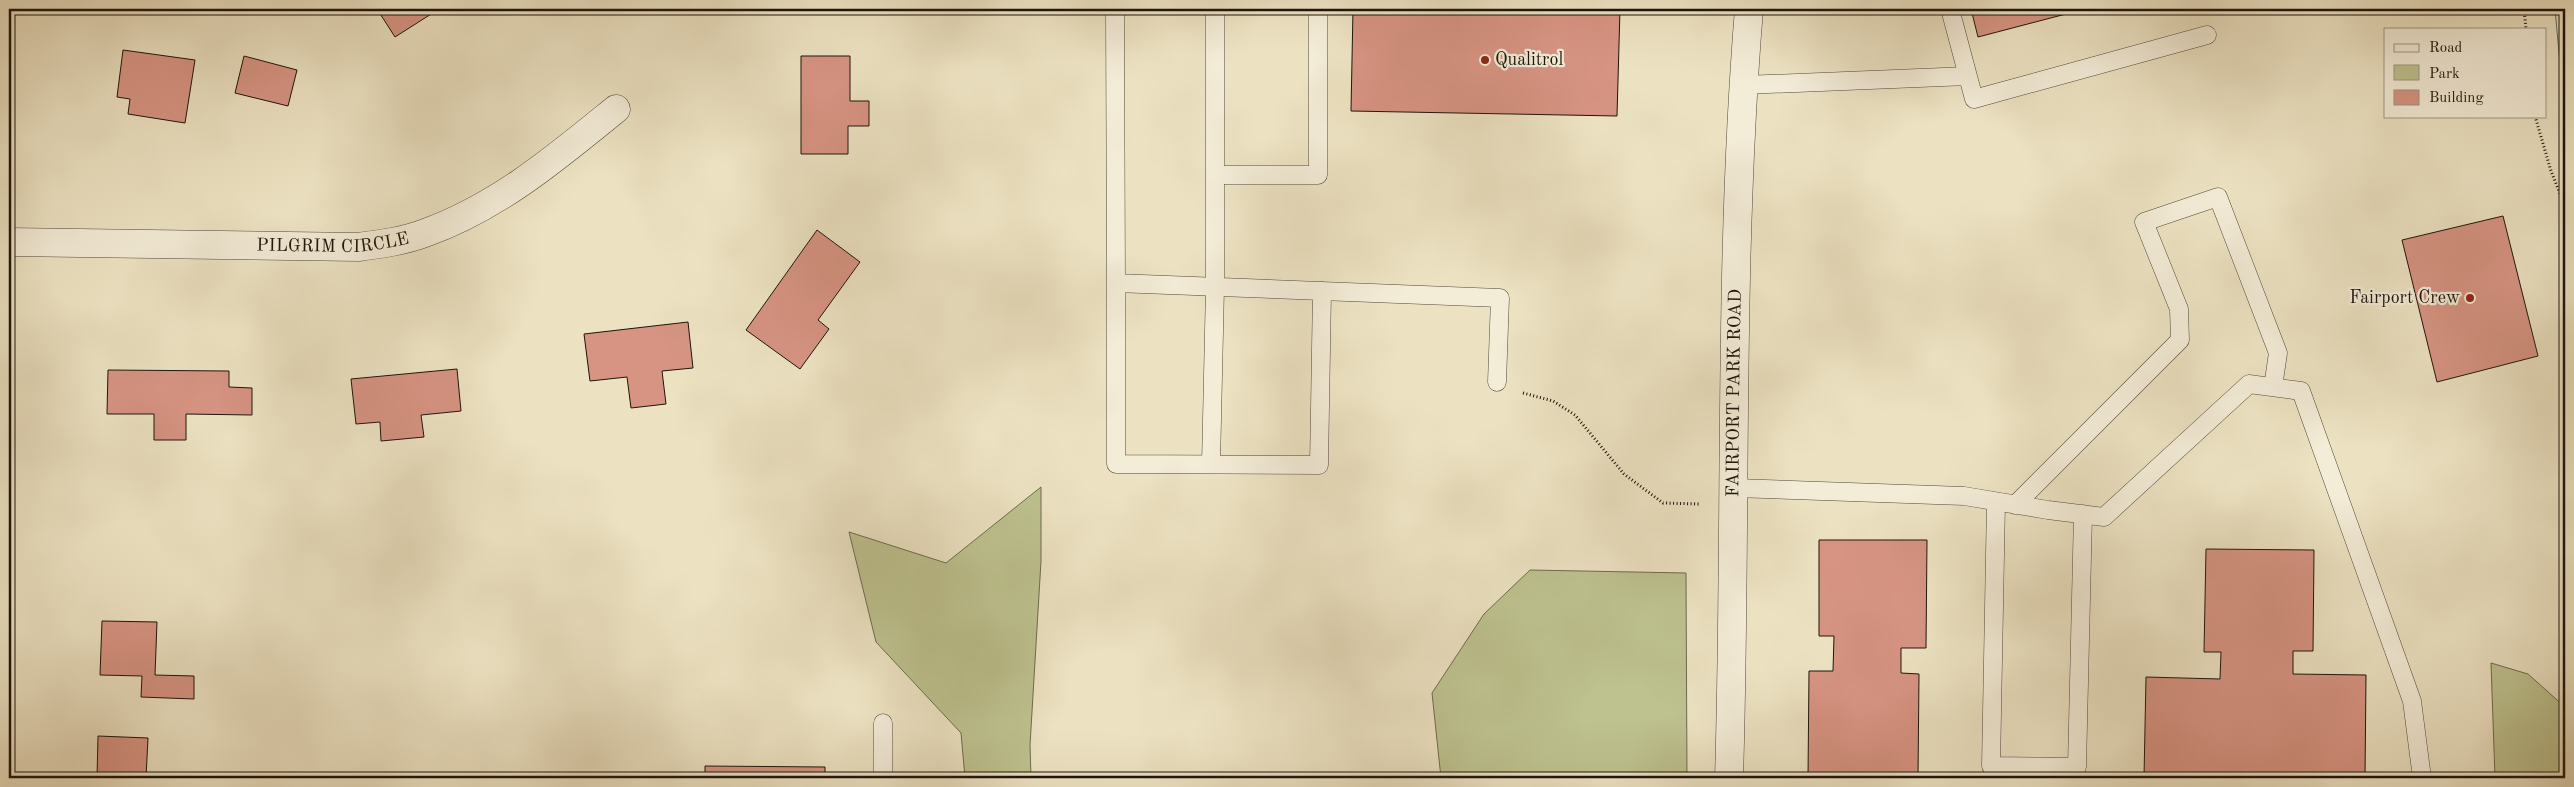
<svg xmlns="http://www.w3.org/2000/svg" width="2574" height="787" viewBox="0 0 2574 787" font-family="'Old Standard TT',serif">
  <rect width="100%" height="100%" fill="#ece2c2"/>
  <filter id="stains"><feTurbulence type="fractalNoise" baseFrequency=".004" numOctaves="4"/><feColorMatrix values="0 0 0 0 .2 0 0 0 0 .09 0 0 0 0 .02 0 0 0 .5 -.17"/></filter>
  <radialGradient id="worn" r=".72"><stop offset=".6" stop-color="#630" stop-opacity="0"/><stop offset="1" stop-color="#630" stop-opacity=".3"/></radialGradient>
  <path fill="#bdc28f" stroke="#6c6b4e" d="M1041,487V561L1030,745L1031,778H965L961,733L876,642L849,532L946,563Z
    M1530,570L1686,573L1687,778H1441L1432,693L1484,614Z
    M2491,663L2528,674L2565,707V778H2495Z"/>
  <path fill="#ece2c2" d="M2550,9H2565V150L2563,147Z"/>
  <g fill="none" stroke-linecap="round" stroke-linejoin="round">
    <path stroke="#5c6864" stroke-width="1" d="M2555,9L2565,118"/>
  </g>
  <path fill="#d79483" stroke="#1c140c" d="M377,9H439L395,37Z
    M1353,9H1620L1617,116L1351,111Z
    M1971,9H2085L1978,37Z
    M123,50L195,60L185,123L128,114L130,99L117,97Z
    M244,56L297,70L288,106L235,93Z
    M801,56H850V101H869V126H848V154H801Z
    M2503,216L2538,356L2437,382L2402,240Z
    M817,230L860,262L818,320L829,329L800,369L746,330Z
    M688,322L693,368L662,371L666,404L631,408L627,377L590,381L584,334Z
    M457,369L461,411L421,415L424,437L381,441L380,422L356,424L351,379Z
    M108,370L229,371V387L252,388V415L186,414V440H154V414H107Z
    M1819,540H1927L1926,648H1901V673L1919,674L1918,778H1808L1809,671H1833L1834,636H1819Z
    M2206,549L2314,550L2313,651H2293V674L2366,675L2365,778H2144L2146,677L2220,679L2221,652H2204Z
    M102,621L157,622L155,675L194,676V699L141,697L142,676L100,675Z
    M98,736L148,738L146,778H97Z
    M705,766L825,767V778H705Z"/>
  <g fill="none" stroke-linecap="round" stroke-linejoin="round">
    <defs>
      <path id="lane" d="M1115,9L1116,283L1500,298L1497,382
        M1950,9L1974,99L2207,35
        M1744,85L1968,76
        M1215,175H1318V9
        M1116,283V464L1319,465L1322,291
        M1211,464L1215,287V9
        M1734,488L1964,496L2048,510L2104,517L2249,384L2301,391L2412,701L2422,778
        M1996,502L1991,766L2077,767L2083,514
        M2015,505L2180,340L2179,309L2144,222L2218,197L2278,353L2273,387
        M883,723V778"/>
      <g id="street">
        <path id="s1" d="M9,242L358,247C381,244 404,241 425,233C498,207 557,157 616,109"/>
        <path id="s2" d="M1729,778C1737,522 1728,265 1749,9"/>
      </g>
    </defs>
    <use href="#lane" stroke="#50483a" stroke-width="19"/>
    <use href="#street" stroke="#50483a" stroke-width="29"/>
    <path stroke="#1c140c" stroke-width="3" stroke-dasharray="1 2.5" stroke-linecap="butt" d="M2524,9L2526,29
      M2535,116L2551,171L2565,206
      M1523,393L1553,401L1575,415L1624,474L1663,503L1699,504"/>
    <use href="#lane" stroke="#f3ecd7" stroke-width="18"/>
    <use href="#street" stroke="#f3ecd7" stroke-width="28"/>
  </g>
  <g fill="#8f2418" stroke="#f3ecd7" stroke-width="2">
    <circle cx="1485" cy="60" r="5"/>
    <circle cx="2470" cy="298" r="5"/>
  </g>
  <g text-anchor="middle" dominant-baseline="central" stroke-width="4.5" stroke-linejoin="round" paint-order="stroke">
    <g font-size="18" fill="#1c140c" stroke="#f3ecd7" text-anchor="start">
      <text x="1495" y="60">Qualitrol</text>
      <text x="2460" y="298" text-anchor="end">Fairport Crew</text>
    </g>
    <g font-size="18" fill="#1c140c" stroke="#f3ecd7">
      <text stroke="none"><textPath href="#s1" startOffset="324">PILGRIM CIRCLE</textPath></text>
      <text stroke="none"><textPath href="#s2" startOffset="385">FAIRPORT PARK ROAD</textPath></text>
    </g>
  </g>
  <rect width="2574" height="787" fill="none" stroke="#ece2c2" stroke-width="30"/>
  <rect x="10" y="10" width="2554" height="767" fill="none" stroke="#1c140c" stroke-width="2.5"/>
  <rect x="15" y="15" width="2544" height="757" fill="none" stroke="#1c140c"/>
  <rect x="2384" y="28" width="162" height="90" fill="#f3ecd7" stroke="#9d9686"/>
  <rect x="2394" y="44" width="25" height="8" fill="#f3ecd7" stroke="#9d9686"/>
  <text x="2429" y="52" font-size="15" fill="#1c140c">Road</text>
  <rect x="2394" y="65" width="25" height="15" fill="#bdc28f" stroke="#9d9686"/>
  <text x="2429" y="78" font-size="15" fill="#1c140c">Park</text>
  <rect x="2394" y="90" width="25" height="15" fill="#d79483" stroke="#9d9686"/>
  <text x="2429" y="102" font-size="15" fill="#1c140c">Building</text>
  <rect width="100%" height="100%" filter="url(#stains)"/>
  <rect width="100%" height="100%" fill="url(#worn)"/>
</svg>
